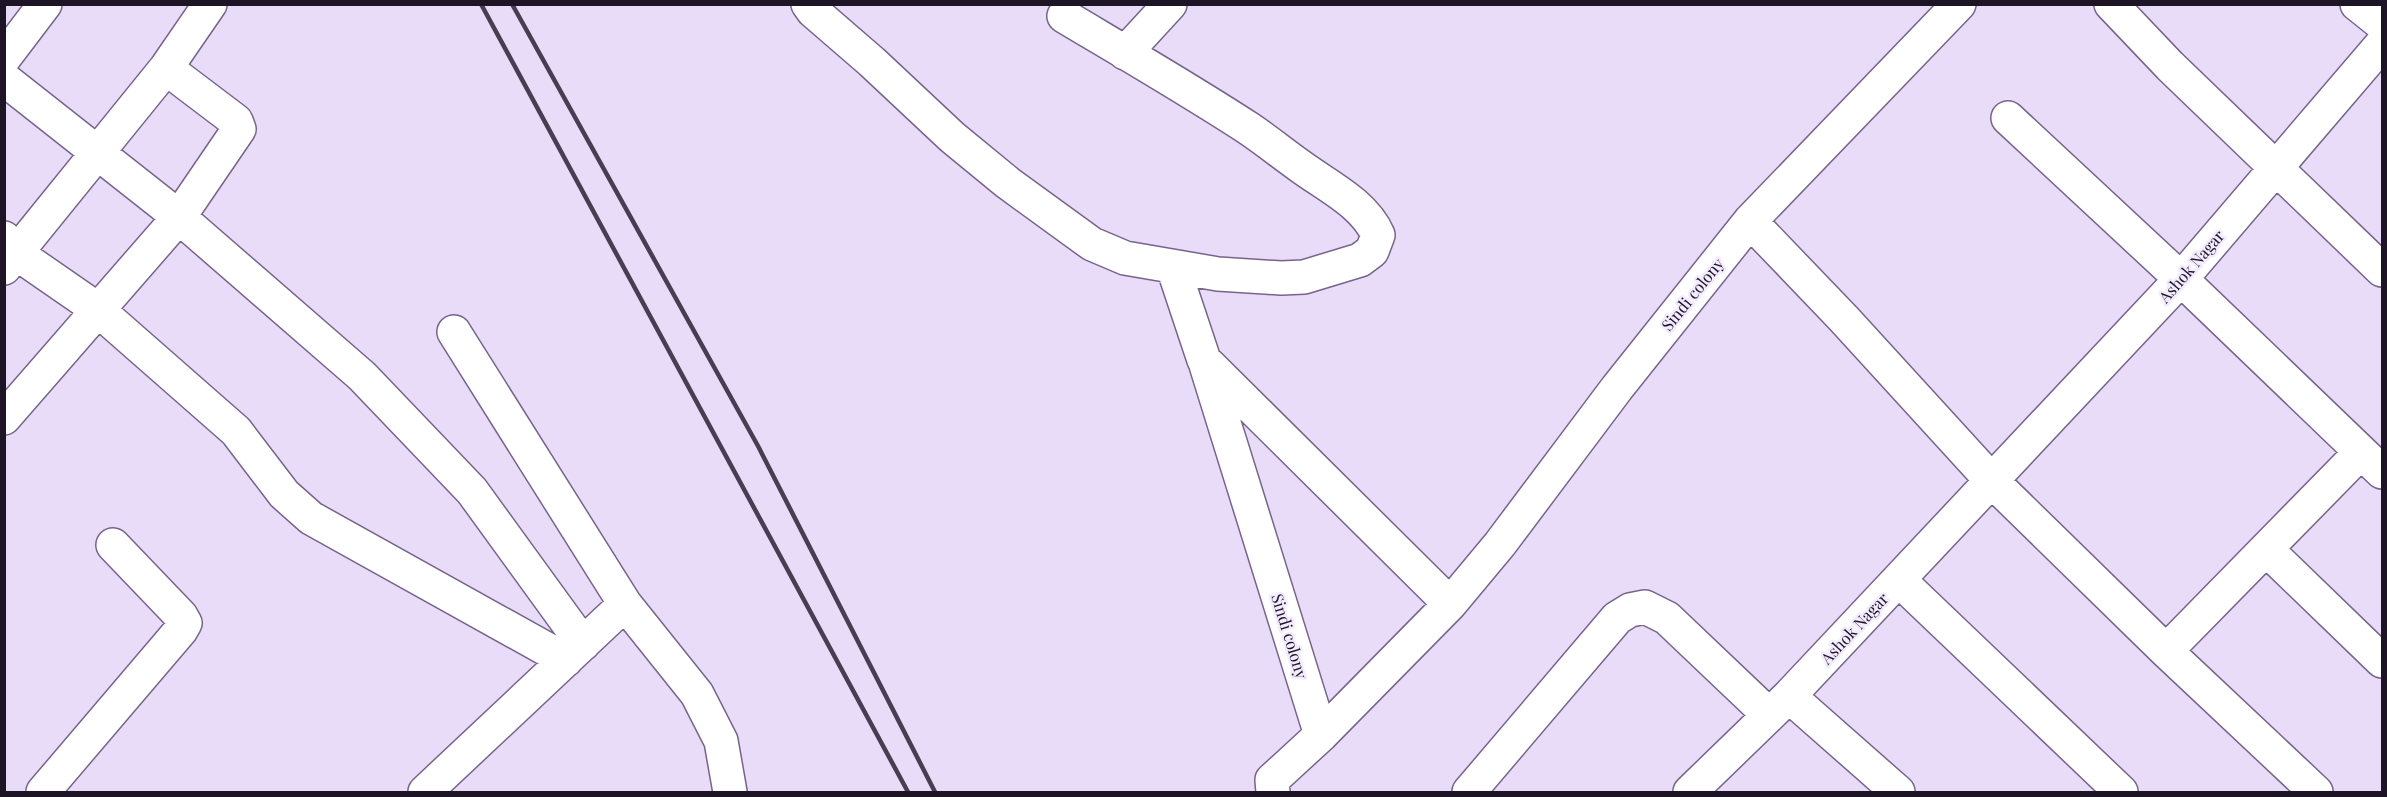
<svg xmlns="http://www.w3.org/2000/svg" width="2387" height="797" viewBox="0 0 2387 797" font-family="'Playfair Display',serif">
  <rect width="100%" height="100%" fill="#e8dcf8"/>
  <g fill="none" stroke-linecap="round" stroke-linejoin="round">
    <defs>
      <path id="minor" d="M808,4L813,11L872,62L952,137L1008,183L1092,244L1125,258L1218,274L1281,278L1304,277L1360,260L1372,251L1378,235C1364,203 1327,186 1300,166C1283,154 1266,140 1248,128C1188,89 1126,53 1064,16
        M2111,4L2170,66L2382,270
        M1125,53L1170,4
        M4,58L45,4
        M4,79L179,217L362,376L472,491L583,644
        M2008,118L2181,279L2382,472
        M1750,221L1844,319L1992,481L2166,651L2316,792
        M4,238L16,253L97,309L236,431L284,494L311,518L566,660
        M1173,267L1204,360L1450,604L1500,544L1617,388L1750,221L1959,4
        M4,268L166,68L210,4
        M454,332L625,604L697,694L721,741L730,792
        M1206,365L1321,735L1450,604
        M4,418L179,217L239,129L236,121L166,68
        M2266,549L2382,661
        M1899,580L2121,792
        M2166,651L2361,452
        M1789,696L1898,792
        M43,792L181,630L185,623L181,616L113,545
        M425,792L625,604
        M1273,792L1272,780L1321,735
        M1469,792L1617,618L1630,610L1645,607L1667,618L1769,715
        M1690,792L1789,696L2181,279L2382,44"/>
      <path id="tertiary" d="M2357,4L2382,24"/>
    </defs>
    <use href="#minor" stroke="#77648d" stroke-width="36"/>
    <use href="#tertiary" stroke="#77648d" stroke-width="36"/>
    <use href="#minor" stroke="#fff" stroke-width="33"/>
    <use href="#tertiary" stroke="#fff" stroke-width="33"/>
    <path stroke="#473e51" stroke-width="4.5" d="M481,4L908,792
      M512,4L758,446L935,792"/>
  </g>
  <g text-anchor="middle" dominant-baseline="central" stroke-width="5" stroke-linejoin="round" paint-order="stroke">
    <g font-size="16" fill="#1d1525" stroke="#f3ebfe">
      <text transform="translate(2191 266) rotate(-49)">Ashok Nagar</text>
      <text transform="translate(1692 294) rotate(-51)">Sindi colony</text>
      <text transform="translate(1854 628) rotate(-47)">Ashok Nagar</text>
      <text transform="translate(1290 636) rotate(73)">Sindi colony</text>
    </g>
  </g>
  <rect width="2387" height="797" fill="none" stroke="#1d1525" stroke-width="12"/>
</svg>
